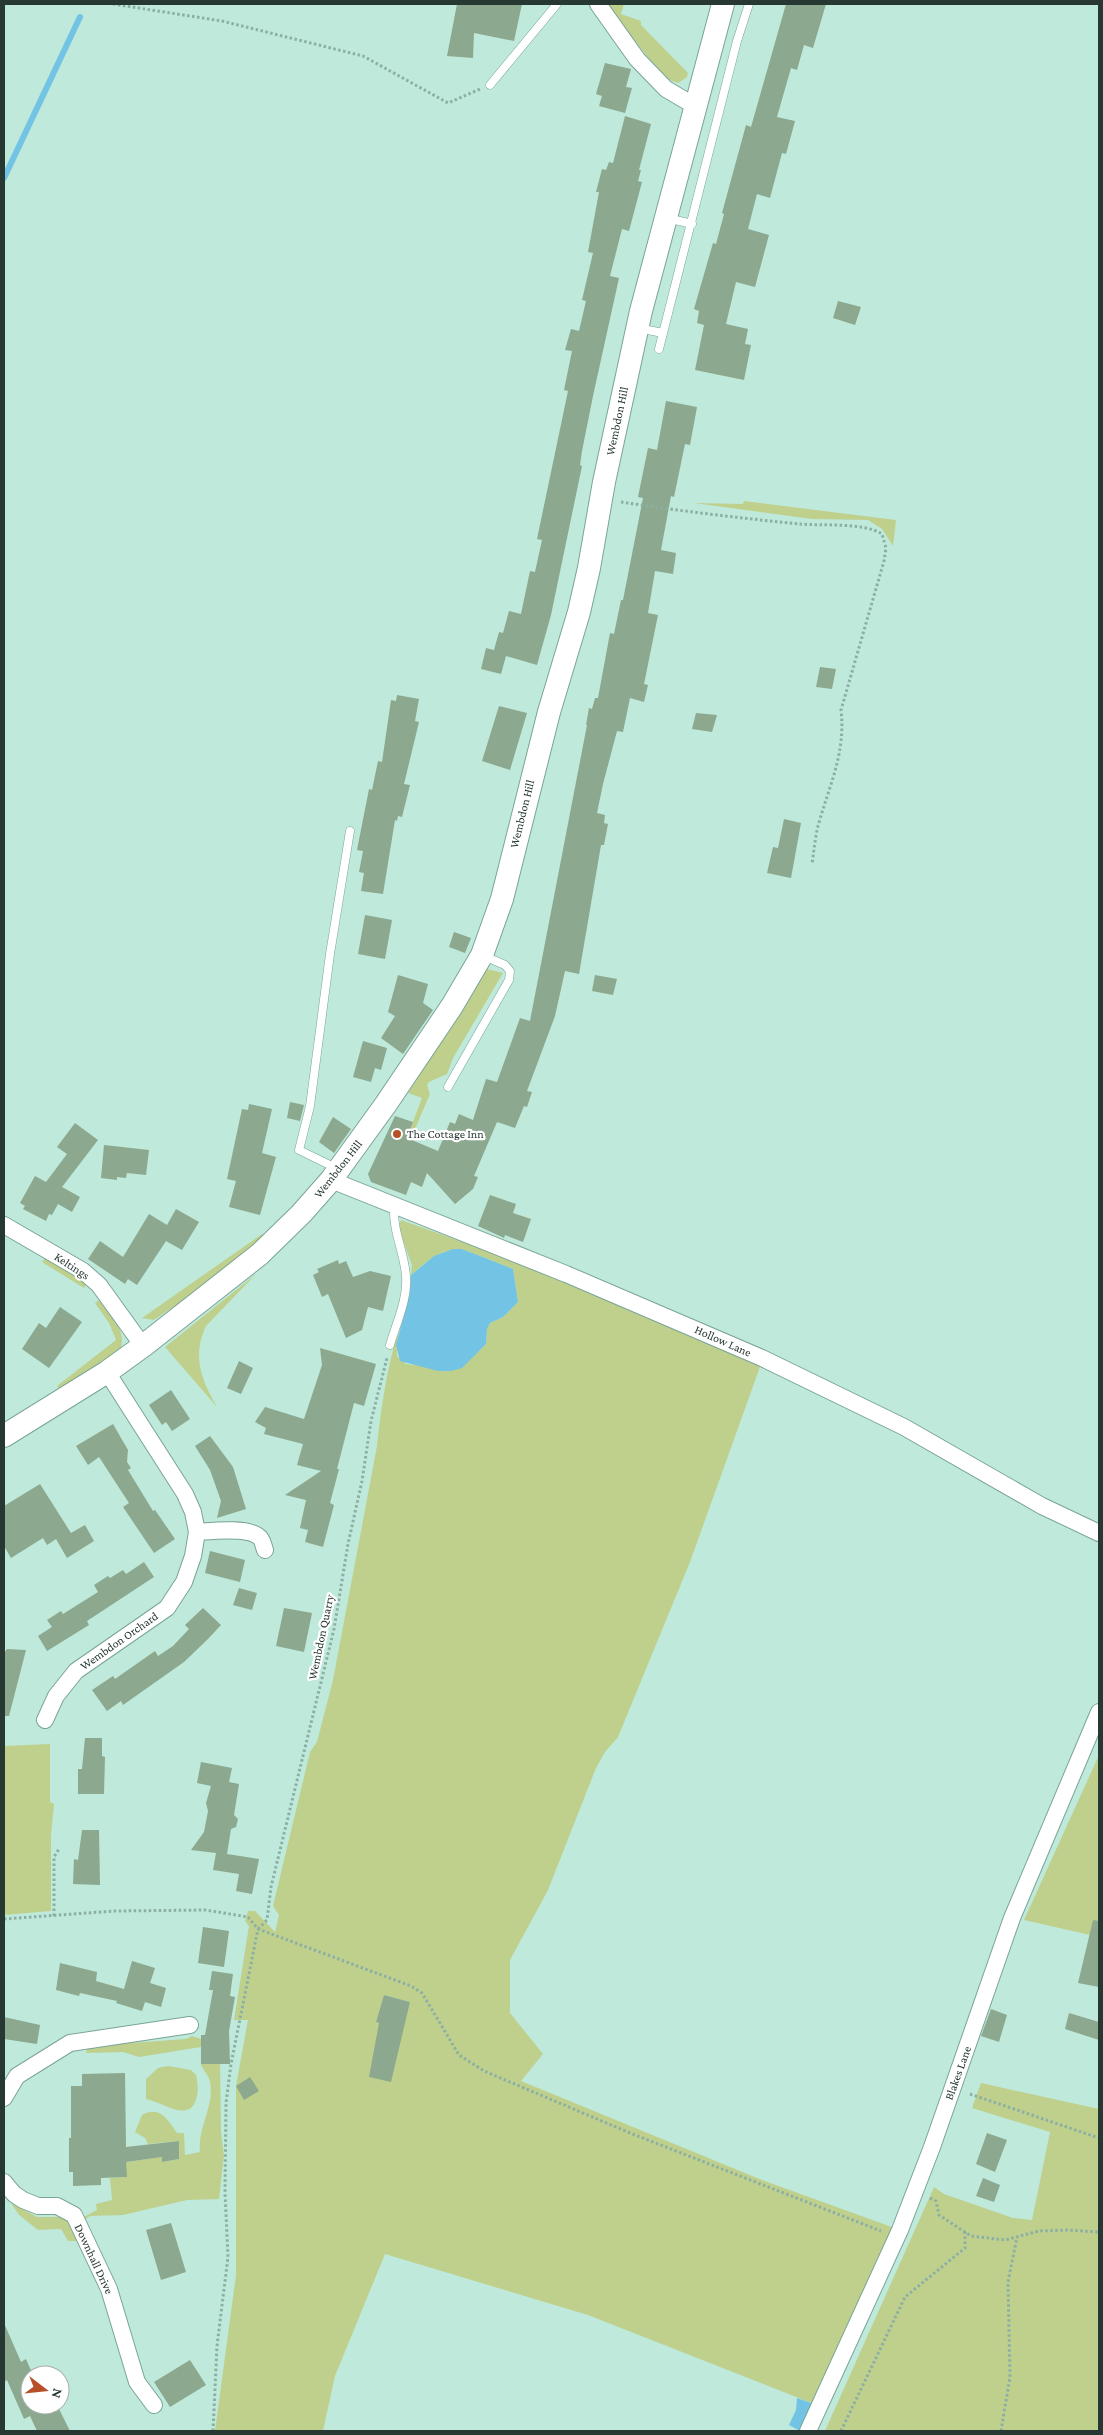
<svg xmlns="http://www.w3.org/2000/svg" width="1103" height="2435" viewBox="0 0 1103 2435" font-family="'Crimson Pro',serif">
  <rect width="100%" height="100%" fill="#bee9db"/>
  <path fill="#bfd08d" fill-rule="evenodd" d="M606,4H624L621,14L641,21V25L688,73L687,77L678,83L664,78Z
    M744,501L896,520L893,546L882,529L868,520L812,519L694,503L743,504Z
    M487,969L503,973L453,1058L447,1074L429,1082L427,1085L430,1094L405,1152L402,1151L422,1098L408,1093Z
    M401,1220L505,1257L761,1364L690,1562L618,1737L605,1752L596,1768L548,1890L510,1960V2013L543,2054L521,2081L762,2180L900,2230L814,2404L588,2315L385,2254L335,2376L323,2431H215L236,2275V2086L248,2020H234L249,1926L245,1921L248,1911H255L275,1932L279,1915L273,1906L310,1752L317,1742L333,1680L377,1446C381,1407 387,1368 398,1332L397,1356L406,1364L415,1365L480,1350L486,1344L487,1329L490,1323L503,1317L518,1302L513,1269L462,1249C440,1249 427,1261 411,1275L412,1265L398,1227ZM384,1995L410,2002L402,2030L376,2022Z
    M262,1234L264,1238L177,1310L173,1307L154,1320L142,1318Z
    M46,1257L87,1283L84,1288L42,1262Z
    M256,1274L206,1326C192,1356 201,1380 217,1407L165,1347Z
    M99,1300C110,1314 126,1329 121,1348L60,1390L57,1386L116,1340L109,1323L95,1303Z
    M50,1744V1802L54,1804L51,1835V1911L4,1915V1746Z
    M1099,1755V1937L1024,1920Z
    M192,2036L201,2039V2047L139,2057L123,2052L86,2053L88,2046L186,2039Z
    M217,2055L220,2059L221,2132L224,2155L219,2199L187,2200L123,2215L90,2216L83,2221L82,2218L97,2210L96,2204L112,2200L110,2178L126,2177V2162L162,2157V2162L179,2159V2141L148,2144L145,2138L135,2132L142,2115C160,2105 168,2120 177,2133H184L185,2155L200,2152C197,2129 215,2105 210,2082C209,2075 203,2071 201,2064H217Z
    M168,2066L191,2070L196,2075C198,2084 199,2093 195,2102C187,2122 160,2101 146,2099V2079L158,2068Z
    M981,2083L1099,2109V2431H825L934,2187L944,2194L1013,2218L1032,2220L1050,2132L972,2108Z
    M11,2203L37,2217H67L78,2241H68L61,2229L38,2230L19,2215Z"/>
  <path fill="#72c3e4" d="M453,1249H462L513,1269L518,1302L503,1317L490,1323L487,1329L486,1344L462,1368L451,1371H438L400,1361L396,1345L410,1293L411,1275L434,1256Z
    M797,2398L814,2404L800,2431L789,2425L796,2410Z"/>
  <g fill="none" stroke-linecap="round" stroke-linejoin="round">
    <path stroke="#72c3e4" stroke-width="6" d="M4,178L80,17"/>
  </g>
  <path fill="#8ca88e" d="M457,4H522L514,41L474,33L473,58L447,56Z
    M786,4H826L813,48L804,45L797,70L791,68L777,117L795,121L786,154L782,153L770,198L757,194L748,229L769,235L755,287L736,282L726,324L748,329L745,344L751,345L744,380L695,370L704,325L697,323L699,311L694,309L713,243L716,244L724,214L722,213L746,125L751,127Z
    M605,63L631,69L626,87L632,88L625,113L599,106L602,96L596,94Z
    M625,116L651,124L639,170H641L638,181L642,182L629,231L622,229L610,276L619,278L593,396L582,451L580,465L582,466L551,615L537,665L506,656L501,674L481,669L486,648L494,650L499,632L503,633L509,611L521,614L530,571L535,572L542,540L537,539L568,391L564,390L572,351L565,350L571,329L579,331L586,301L582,300L593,253L588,252L599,192H596L602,169L606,170L609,162L613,163Z
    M838,301L861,307L855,325L833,318Z
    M666,401L697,407L690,445L685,444L674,497L671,496L661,550L676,553L673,574L655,571L648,613L658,615L644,684L648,685L644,702L630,698L623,732L617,731L603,784L597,813L605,815L604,823L608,824L604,845H601L579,974L565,971L555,1016L527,1091L532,1092L527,1107L524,1106L515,1128L497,1122L474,1176L478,1177L473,1189L455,1204L427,1173L422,1187L411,1182L406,1195L371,1182L368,1174L395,1116L413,1122L407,1138L438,1151L450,1122L455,1124L459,1114L473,1120L486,1079L497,1082L520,1018L530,1021L587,725H586L589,708L592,709L595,698H598L610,633L614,634L621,600H623L643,498L638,497L648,448L657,450Z
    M820,667L836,669L832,689L816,687Z
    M397,695L419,699L415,721L419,722L404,784L410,785L402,817L398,816L397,821L395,820L383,894L361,891L364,873L359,872L363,851L357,850L369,789L372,790L378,761L382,762L391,700L396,701Z
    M499,706L527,713L510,770L482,761Z
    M696,713L717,715L712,732L692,729Z
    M784,819L801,823L791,878L767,873L773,847L778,848Z
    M365,915L392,920L385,959L358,954Z
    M454,932L471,938L465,953L449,947Z
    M398,975L428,984L423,1003L433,1010L403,1054L381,1038L395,1016L388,1012Z
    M595,975L617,979L613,995L592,991Z
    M363,1041L387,1048L381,1070L375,1068L371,1082L353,1077Z
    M290,1102L304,1105L300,1121L287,1118Z
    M249,1104L272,1109L262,1153L276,1157L260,1215L229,1207L236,1181L227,1179L242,1109L248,1110Z
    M333,1117L351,1129L334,1153L319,1142Z
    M75,1123L98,1140L62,1187L80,1197L72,1212L58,1204L52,1215L49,1214L46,1221L23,1209L25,1206L20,1203L35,1176L46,1182L67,1154L57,1147Z
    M104,1145L149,1150L146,1175L127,1173L126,1178L117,1177V1180L101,1178Z
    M490,1195L516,1204L513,1213L531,1219L523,1242L505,1235L504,1238L478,1226Z
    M176,1209L199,1222L182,1250L166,1241L137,1285L128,1279L125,1284L88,1259L100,1241L123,1257L149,1214L167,1225Z
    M338,1260L339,1264L346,1261L353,1277L370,1271L391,1276L383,1311L368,1307L362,1330L346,1338L328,1294L322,1297L313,1275L319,1272L317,1269Z
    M60,1307L82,1322L49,1368L22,1349L39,1323L46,1328Z
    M320,1348L376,1364L364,1406L354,1403L337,1469H339L330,1503L334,1505L323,1547L305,1542L308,1530L300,1528L306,1500L285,1495L321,1471L297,1465L303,1444L264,1434L266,1428L255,1422L265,1407L304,1419L322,1365Z
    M239,1361L253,1368L241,1394L227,1388Z
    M171,1390L190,1419L172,1431L166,1422L162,1425L149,1405Z
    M113,1424L128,1450L127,1462L131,1468L128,1470L153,1511L155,1510L175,1539L154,1553L123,1507L129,1503L99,1457L88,1465L76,1446Z
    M210,1436L233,1467L246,1509L217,1518L221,1501L210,1470L195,1446Z
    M40,1484L71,1533L85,1525L94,1541L67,1558L56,1539L47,1545L43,1538L11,1558L4,1546V1506Z
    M210,1551L245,1560L240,1582L205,1573Z
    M144,1562L154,1577L87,1621L89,1625L47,1651L38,1636L52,1627L47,1620L61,1611L63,1614L98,1592L94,1585L108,1576L110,1578L123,1570L126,1574Z
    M239,1588L257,1593L252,1610L233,1605Z
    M203,1608L221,1625L208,1639L184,1662L123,1705L121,1701L107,1711L92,1690L113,1676L115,1679L155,1651L158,1656L173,1646L189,1629L185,1625Z
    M284,1608L312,1613L304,1652L276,1646Z
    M7,1649L26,1650L9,1716H4V1653Z
    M85,1738H102V1756L105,1757L104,1794H78V1769H82Z
    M201,1762L232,1768L229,1782L239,1784L234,1815L238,1819L236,1827L231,1829L227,1854L259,1859L252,1894L236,1891L239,1874L213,1870L216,1853L191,1850L204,1832L208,1811L206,1803L211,1786L197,1783Z
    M82,1830H99L100,1885L73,1884L74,1859L78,1860Z
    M1093,1920L1099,1921V1987L1078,1983Z
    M203,1927L229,1931L224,1967L198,1963Z
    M132,1961L155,1968L150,1983L166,1988L161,2007L145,2002L142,2011L116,2003L117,2001L80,1993L79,1996L56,1990L60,1963L97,1972L96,1981L124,1989Z
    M212,1971L233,1974L230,1996L235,1997L229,2031L230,2064H201V2035H205L213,1990H209Z
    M384,1995L410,2002L391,2082L369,2077L379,2023L376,2022Z
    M991,2009L1007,2015L999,2042L981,2036Z
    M1069,2013L1099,2022V2040L1065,2029Z
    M4,2017L40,2025L37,2044L4,2039Z
    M125,2073L126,2147L179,2141V2159L162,2162V2157L126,2162L127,2177L101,2178V2185L73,2186V2172H69V2138H71V2086H82V2074Z
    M250,2077L259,2091L244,2100L236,2086Z
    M987,2133L1007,2140L995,2172L976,2164Z
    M983,2178L1000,2185L994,2202L976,2196Z
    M171,2223L186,2272L161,2280L146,2230Z
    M4,2323L21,2362L26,2359L33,2375H30V2405H46L49,2411L58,2407L70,2431H37L30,2416L24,2419L7,2380L4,2382Z
    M190,2360L206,2385L170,2407L154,2382Z"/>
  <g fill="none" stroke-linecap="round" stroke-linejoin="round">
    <defs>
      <path id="lane" d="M490,85L557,4
        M667,218L692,224
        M638,328L663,333
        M659,349L737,41L749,4
        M448,1087L509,980L510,971L505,965L484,956
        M338,1169L299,1150L310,1106L330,954L350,831
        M390,1345C396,1324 408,1299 406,1276C404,1251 393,1233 394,1207"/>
      <path id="street" d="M598,4L637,59L666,89L695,106
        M331,1180L566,1274L762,1358L904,1427L1042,1506L1099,1533
        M4,1225L83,1271L99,1285L143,1346
        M107,1372L185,1494L193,1512L197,1532C212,1531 246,1527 258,1536C263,1539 263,1545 265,1550
        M45,1720L56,1696L76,1671L167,1608L184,1582L193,1556L197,1532
        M4,2098L17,2076L70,2043L190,2025
        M4,2182L14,2194L23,2200L38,2206H57L74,2215L109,2289L137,2382L154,2405
        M808,2431L900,2230L932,2147L1012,1918L1099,1712"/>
      <path id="secondary" d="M4,1436L107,1372L143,1346L260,1254L301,1214L331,1180L386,1104L452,1006L482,955L502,899L549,712L579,612L589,568L604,482L641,311L723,4"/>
    </defs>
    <use href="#lane" stroke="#7aa496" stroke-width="9"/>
    <use href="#street" stroke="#7aa496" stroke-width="18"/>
    <use href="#secondary" stroke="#7aa496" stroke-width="24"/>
    <path stroke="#8cafa4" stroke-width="3" stroke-dasharray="2.5 2.5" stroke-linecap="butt" d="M113,4L222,21L363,56L448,103L480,89
      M621,502C680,511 740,518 799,524C822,526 863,522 882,534L886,548L884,561L841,710C846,753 829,786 818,826C815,838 814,851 812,864
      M54,1916V1857L59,1849
      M4,1919L115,1911L206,1910L248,1917L258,1929L411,1986L422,1993L459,2055L484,2071L630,2133L881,2231
      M258,1929L267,1920L271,1887L334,1629L348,1544L362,1481L371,1421L387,1358
      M970,2094L1099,2138
      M930,2198L936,2201L939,2215L971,2236L1005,2240L1039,2231L1067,2230L1099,2232
      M213,2431L217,2346L228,2257L225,2193L226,2103L231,2064L258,1929
      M841,2431L905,2297L965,2248V2232
      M1001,2431L1010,2377L1008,2282L1017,2237"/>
    <use href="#lane" stroke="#fff" stroke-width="8"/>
    <use href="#street" stroke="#fff" stroke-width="16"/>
    <use href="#secondary" stroke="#fff" stroke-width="22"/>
  </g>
  <circle fill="#b75028" stroke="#fff" stroke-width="2" cx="397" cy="1134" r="5"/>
  <g text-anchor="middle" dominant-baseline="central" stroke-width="4.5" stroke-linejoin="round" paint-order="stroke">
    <g font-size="12" fill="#273833" stroke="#fff">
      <text transform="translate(617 421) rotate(-78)">Wembdon Hill</text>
      <text transform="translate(522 814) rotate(-76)">Wembdon Hill</text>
      <text transform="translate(338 1169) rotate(-52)">Wembdon Hill</text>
      <text transform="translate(72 1266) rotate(33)">Keltings</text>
      <text transform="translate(723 1341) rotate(24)">Hollow Lane</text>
      <text transform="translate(321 1637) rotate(-78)">Wembdon Quarry</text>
      <text transform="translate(119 1641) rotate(-35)">Wembdon Orchard</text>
      <text transform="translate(958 2073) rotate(-70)">Blakes Lane</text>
      <text transform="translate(94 2259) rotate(65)">Downhall Drive</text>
    </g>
    <g font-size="12" fill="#273833" stroke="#fff" text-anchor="start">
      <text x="407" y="1134">The Cottage Inn</text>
    </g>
  </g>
  <rect width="1103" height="2435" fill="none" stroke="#273833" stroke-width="10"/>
  <g transform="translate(45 2390) rotate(106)"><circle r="24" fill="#ffffff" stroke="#a9afad"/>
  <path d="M0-4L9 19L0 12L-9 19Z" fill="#b75028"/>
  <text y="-8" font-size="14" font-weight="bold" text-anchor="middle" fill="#273833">N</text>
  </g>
</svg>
